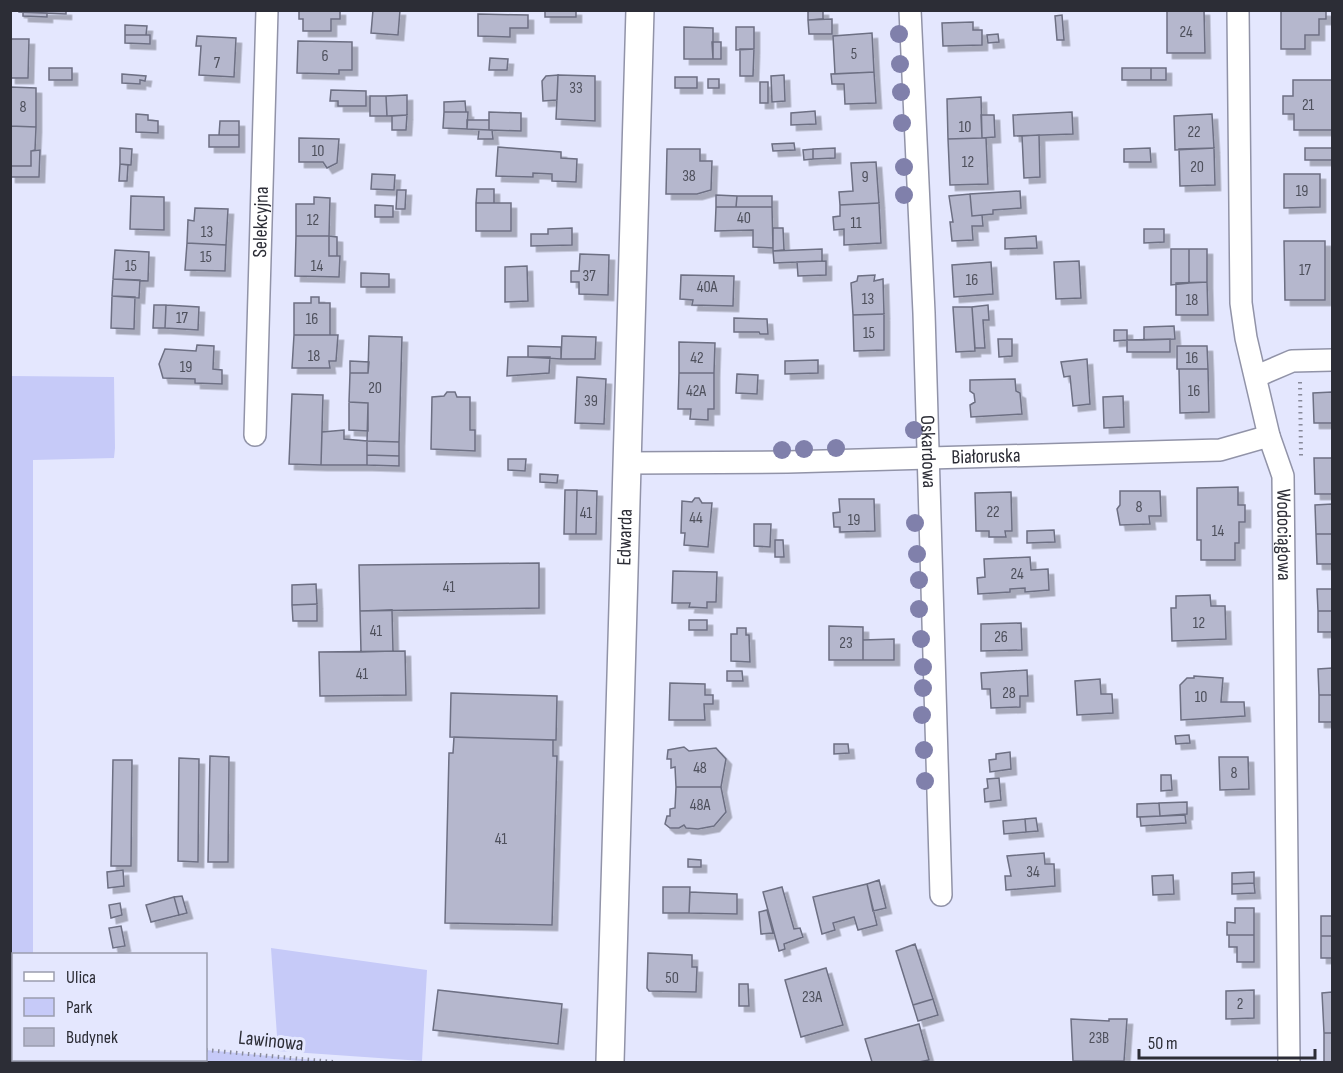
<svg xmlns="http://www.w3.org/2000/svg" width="1343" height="1073" viewBox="0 0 1343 1073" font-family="'Sofia Sans Condensed',sans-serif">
  <defs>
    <filter id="shadow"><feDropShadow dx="5.5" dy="5.5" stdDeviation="0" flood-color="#0004"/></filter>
  </defs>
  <rect width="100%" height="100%" fill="#e4e7fe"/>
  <path fill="#c6caf8" d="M11,376L114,377L115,448L114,458L33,460V954H14L13,1037H10Z
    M271,948L427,970L422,1061L278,1051Z
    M206,1050L333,1062H195L174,1060H206Z"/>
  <path fill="#b5b7cd" stroke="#6d6f83" stroke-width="1.5" filter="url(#shadow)" d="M19,10H66V14L19,12Z
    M299,10H340V19H331V31H303V19H299Z
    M373,10H400L398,35L371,33Z
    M545,10H576V17H545Z
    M808,10H823V19L808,20Z
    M1167,10H1204L1205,53H1167Z
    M1281,10L1326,11V19H1319V35H1305V49H1281Z
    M23,12L47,13V17L23,16Z
    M478,14L528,15V28H510V37L478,36Z
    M1062,15L1064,40H1057L1055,16Z
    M832,19V34H809L808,20Z
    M973,22V30H982V45L943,46L942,23Z
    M125,25L147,26L146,35H125Z
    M684,27L713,28V59H684Z
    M736,27H754V49L736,50Z
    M872,33L874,72L835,74L833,36Z
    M998,34L999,42L988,43L987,35Z
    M125,35H150V44L125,43Z
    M197,36L236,38L234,77L199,75L201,46H196Z
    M10,39H29L28,78H10Z
    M298,41L352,42V70H339V74L297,73Z
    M712,42H721V59H713Z
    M754,49L753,76H740V49Z
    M490,58L508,59L507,70H489Z
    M49,68H72V80H49Z
    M1122,68H1151V80H1122Z
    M1151,68H1166V80H1151Z
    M874,72L876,103L845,104L844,84H832L831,74Z
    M122,74L146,76L145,81L140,80V84L122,83Z
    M558,75L595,76V121L556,119Z
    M558,75L557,100L543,101L542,81L546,76Z
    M784,75L785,101L772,102L771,76Z
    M675,77H697V88H675Z
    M708,79H719V88H708Z
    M1293,80H1332V130H1294V114H1283V96H1293Z
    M760,82H768V103H760Z
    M10,87L36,88V127L10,126Z
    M331,90L366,91V106H338V101H330Z
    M407,95V115L387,116L386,96Z
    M370,96H386L387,116H370Z
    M981,97L982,138L948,139L947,99Z
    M465,101L466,112H444V102Z
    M815,111L816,124L791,125V113Z
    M444,112H468L467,129L443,128Z
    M489,112L521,113V131L489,130Z
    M1072,112L1073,134L1014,136L1013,115Z
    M136,114L148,115V120L158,121V133L136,132Z
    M1212,114L1214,148L1175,150L1174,116Z
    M407,115L406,130H392V116Z
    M981,115H994L995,137L982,138Z
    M467,120H489V130L467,129Z
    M220,121H239V135H219Z
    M10,126L36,127L35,150L31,151V166H10Z
    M479,130H492L493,139H478Z
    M209,135H239V147H209Z
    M1039,135L1040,177L1024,178L1022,136Z
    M299,138L339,139L337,163L327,168L323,162H299Z
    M982,138H986L988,184L950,185L948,139Z
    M794,143L795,150L773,151L772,144Z
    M498,147L561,152V158L577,159L576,182L552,181V174L533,173V177L496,176Z
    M120,148L132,149L131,165L120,164Z
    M835,148V158L813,159V149Z
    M1150,148L1151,162H1124V149Z
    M1214,148L1215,185L1180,186L1179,149Z
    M1305,148H1332V160H1305Z
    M667,149H700V161H712L711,190L697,194H666Z
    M813,149V159L804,160L803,150Z
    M40,150L39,177H10V166H31V151Z
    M876,162L879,203L840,205L839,192L853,191L851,163Z
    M120,164L128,165L127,181H119Z
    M372,174L395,175L394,190L371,189Z
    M1284,174H1320V207L1284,208Z
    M477,189H494V203H476Z
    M397,190H406L405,209H396Z
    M1020,191L1021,208L993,210V214L972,216L970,194Z
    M970,194L972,216L982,215L983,226H972L973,240L952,241L950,222H953L949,196Z
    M716,195L737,196L736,207H716Z
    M131,196L164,197V230L130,229Z
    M737,196H772V207H736Z
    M314,197L330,198L329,236H296V204H314Z
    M476,203H511V231H476Z
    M879,203L881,243L844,245V229L834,230L833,217L840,216V205Z
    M375,205L393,206V217H375Z
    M716,207H772L773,248L753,247V230L715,231Z
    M195,208L228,209L226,245L187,243L188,220L194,221Z
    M572,228V245L531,246V234H548V229Z
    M773,228H783L784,250L773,251Z
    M1144,229H1164V242L1144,243Z
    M296,236H329V256H340L339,277L295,276Z
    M329,236L337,237V256H329Z
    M1036,236L1037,248L1005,249V238Z
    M1284,241H1325V300H1285Z
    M187,243L226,245L225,271L185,270Z
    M822,249V261L774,263L773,251Z
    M1171,249H1189V283L1171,285Z
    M1189,249H1207V282L1189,283Z
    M115,250L149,252L148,281L113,279Z
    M580,254L609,255L608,295L579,294V282H571V271H579Z
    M826,261V275L798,276L797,262Z
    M1079,261L1081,298L1056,299L1054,262Z
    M991,262L993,294L954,297L952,265Z
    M527,266L528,301L505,302V267Z
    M361,273L389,274V287H361Z
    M681,275L734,276L733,306L692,305L693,300L680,299Z
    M875,275L874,281L883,279L884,314L853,315L851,283L857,281L858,276Z
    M113,279L140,280L139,298L112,296Z
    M1207,282L1208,315H1176V283Z
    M112,296L135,297L134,329L111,328Z
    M311,297H319V303H330V335H294V303H311Z
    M154,305H166L165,328H153Z
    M166,305L199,307L198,330L165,328Z
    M988,305L989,320H983L985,348H975L972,307Z
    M953,307H972L975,351L956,352Z
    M884,314V350L854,351L853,315Z
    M734,318L767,319L768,334H760L759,332H734Z
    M1174,326L1175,339L1144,340V327Z
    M1114,330H1127V340L1114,341Z
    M294,335H338L336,361H329L330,368H292Z
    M369,336L402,337L399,442L367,441L368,403L349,402L350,373H368Z
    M562,336L596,337L595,359H561Z
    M998,339H1012V356L999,357Z
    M1170,339V352H1127V340Z
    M679,342L715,343L714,373H679Z
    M197,345L214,346L213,369L222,370V384L195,383V379L163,378L159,364L165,349L196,351Z
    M528,346L561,347V359L528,357Z
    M1177,346H1207L1208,369H1177Z
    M508,357H550L549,373L507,376Z
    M1087,359L1090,404L1073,406L1070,376L1064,377L1061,362Z
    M818,360V373L785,374V361Z
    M350,361L369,362L368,373H350Z
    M1179,369H1208L1209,412L1180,413Z
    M679,373H714V409H708V420L690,419L691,409H678Z
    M737,374L758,375L757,394L736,393Z
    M577,377L606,379L604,424L575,423Z
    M1015,379L1016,391L1020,393L1022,414L971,417L970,405L975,402L974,394L970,391V380Z
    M447,392H455L457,397H470V430H475V451L431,449L432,397L444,396Z
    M1332,392V423H1314L1313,393Z
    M292,394L323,395L321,465L289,464Z
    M1123,396L1124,427L1104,428L1103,397Z
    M349,402L368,403V431L349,430Z
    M344,430V439L367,441V465H321L322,432Z
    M367,441L399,442V456L367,455Z
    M367,455L399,456V466L367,465Z
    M1314,458H1332V494H1315Z
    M508,459H526L525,471L508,470Z
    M540,474L558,475L557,483L540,482Z
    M1238,487V505H1245V522H1239V543H1235V560H1201V540H1197V488Z
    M565,490H577L576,534H564Z
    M577,490L597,491L596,534H576Z
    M1120,491H1160L1161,516H1149L1150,524L1120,525L1117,509L1120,505Z
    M1011,492L1012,531H1005L1006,537H989V531H976L975,493Z
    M695,498H699L702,503H712L708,547L684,545L685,533H681L682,501L692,502Z
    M839,499H874L875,531L840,532V527H834L833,513L840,512Z
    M1332,504V534H1316L1315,505Z
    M754,524H771L770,547L754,546Z
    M1054,530L1055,542L1027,543V531Z
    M1316,534H1332V564H1317Z
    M775,540H783L784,557H775Z
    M1030,557L1031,570L1048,569L1049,590L1025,592V588L1010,589V592L978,594L977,578L985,577L984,559Z
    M539,563V608L360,611L359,565Z
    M673,571L717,572L716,602H707V608L689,607L690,603H672Z
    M316,584L317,604L292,605V585Z
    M1317,589H1332V611H1318Z
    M1210,595L1211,606H1225L1226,639L1172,641L1171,608H1176V596Z
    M317,604V621H293L292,605Z
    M392,610L393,651L361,652L360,611Z
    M1318,611H1332V632H1318Z
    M689,620H707V630H689Z
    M1021,623L1022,650L981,651V624Z
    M829,626L863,627V660H829Z
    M737,628H746V635H749L750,662L731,661V634H737Z
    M894,639V660H863V640Z
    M405,651L406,695L320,696L319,652Z
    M1332,668V695H1319L1318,669Z
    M1027,670L1028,696H1020V707L991,708L990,689H982L981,673Z
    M727,671H742L743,681H727Z
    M1194,676L1223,678L1221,702H1244L1245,716L1181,720L1180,685L1187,678H1194Z
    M1100,679L1101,694H1112L1113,713L1077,715L1075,681Z
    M670,683L705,684V695H713V704H704L705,720H669Z
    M451,693L557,696L556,740L450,737Z
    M1319,695H1332V722H1319Z
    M1189,735L1190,743L1176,744L1175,736Z
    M454,737L553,740V756H557L552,925L445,923L449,753H453Z
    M834,744H848L849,753L834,754Z
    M684,747L689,751L716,748L726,759L721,787H676L675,767L671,768V759H667L668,750Z
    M1010,752L1011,769L990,772L989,760L996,759V754Z
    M210,756L229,757L228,862H208Z
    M1219,757H1248L1249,789L1220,790Z
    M179,758L199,759L198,862L178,861Z
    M113,760H132L131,866H111Z
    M1161,775H1171L1172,790L1161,791Z
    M999,778L1001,800L985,802L984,789L988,788L987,779Z
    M676,787H721L726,812L714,826L698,829L686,828L684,825L679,828H670L665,824L667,816H670V809L675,808Z
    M1187,802V814L1160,816L1159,803Z
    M1159,803L1160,816L1137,817V804Z
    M1185,815L1186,823L1141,826L1140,817Z
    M1036,818L1038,831L1026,832L1025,819Z
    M1025,819L1026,832L1004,834L1003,821Z
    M1044,853L1045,864H1054L1055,886L1006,890L1005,876H1011L1007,856Z
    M688,859L701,860V867H688Z
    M123,870L124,886L108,888L107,872Z
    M1254,872V883L1232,884V873Z
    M1173,875L1174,894L1153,895L1152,876Z
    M879,880L886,908L873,911L867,884Z
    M1254,883L1255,893L1232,894V884Z
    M867,884L877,925L858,930L854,917L833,923L835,930L822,934L813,897Z
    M663,887H690L689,913H663Z
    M782,887L794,929L800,928L803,937L784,944L785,949L779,951L763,892Z
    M690,892L737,894V914L689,913Z
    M182,896L187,913L179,915L174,897Z
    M174,897L179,915L151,922L146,905Z
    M120,903L122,915L111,918L109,905Z
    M1235,908H1254V935H1227V922L1235,923Z
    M767,910L773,933L761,934L759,912Z
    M1321,916H1332V936H1321Z
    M121,926L125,946L113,948L109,928Z
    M1229,935H1254V962H1237V947H1229Z
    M1321,936H1332V958H1321Z
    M915,944L933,999L913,1005L896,951Z
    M648,953L692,955V967H697L696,992L649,991L647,988Z
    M826,968L843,1025L801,1037L785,980Z
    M739,984H748L749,1006H739Z
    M438,990L562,1004L558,1044L433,1030Z
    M1254,990V1018L1226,1019V991Z
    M1332,992V1033H1324L1322,993Z
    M933,999L938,1015L918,1021L913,1005Z
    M1071,1019L1109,1021V1019H1127L1124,1061H1073Z
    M919,1024L929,1060L919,1062H872L865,1039Z
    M1324,1033H1332V1062H1324Z"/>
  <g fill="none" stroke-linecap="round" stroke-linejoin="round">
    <defs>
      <g id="minor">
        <path id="s1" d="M910,10L924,313L941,895"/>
        <path id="s2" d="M1238,10L1241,303L1246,338L1269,436L1283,476L1289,1062"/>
        <path d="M1257,376L1292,361L1332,360"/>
        <path id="s3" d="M255,435L267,10"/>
        <path id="s4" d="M628,463L788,462L1220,450L1269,436"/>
      </g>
      <g id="tertiary">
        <path id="s5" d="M610,1062L640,10"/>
      </g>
    </defs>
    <use href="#minor" stroke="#9193a8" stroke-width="24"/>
    <use href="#tertiary" stroke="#9193a8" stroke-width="30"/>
    <path stroke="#888a9a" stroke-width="4" stroke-dasharray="1.5 4.5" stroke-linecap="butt" d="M1300,382L1301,456
      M10,1023H14
      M206,1050L333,1062"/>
    <use href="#minor" stroke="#fff" stroke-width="21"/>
    <use href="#tertiary" stroke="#fff" stroke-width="27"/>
    <path stroke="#747584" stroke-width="4.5" stroke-dasharray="12 6" stroke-linecap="butt" d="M10,1047H14
      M106,1060L128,1062"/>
  </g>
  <g fill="#8080ab">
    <circle cx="899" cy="34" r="9"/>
    <circle cx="900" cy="64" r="9"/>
    <circle cx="901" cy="92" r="9"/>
    <circle cx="902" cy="123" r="9"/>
    <circle cx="904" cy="167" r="9"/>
    <circle cx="904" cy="195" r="9"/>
    <circle cx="914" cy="430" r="9"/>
    <circle cx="836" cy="448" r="9"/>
    <circle cx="804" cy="449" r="9"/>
    <circle cx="782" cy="450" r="9"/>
    <circle cx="915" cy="523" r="9"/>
    <circle cx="917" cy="554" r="9"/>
    <circle cx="919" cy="580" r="9"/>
    <circle cx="919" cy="609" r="9"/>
    <circle cx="921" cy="639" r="9"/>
    <circle cx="923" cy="667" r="9"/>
    <circle cx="923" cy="688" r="9"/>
    <circle cx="922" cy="715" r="9"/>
    <circle cx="924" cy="750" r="9"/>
    <circle cx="925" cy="781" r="9"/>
  </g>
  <g text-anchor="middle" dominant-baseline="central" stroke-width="6" stroke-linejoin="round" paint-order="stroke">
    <g font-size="16" fill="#4e505c">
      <text x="1186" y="32">24</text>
      <text x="854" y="54">5</text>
      <text x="325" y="56">6</text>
      <text x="217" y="63">7</text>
      <text x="576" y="88">33</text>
      <text x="1308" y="105">21</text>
      <text x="23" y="107">8</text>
      <text x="965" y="127">10</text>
      <text x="1194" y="132">22</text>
      <text x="318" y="151">10</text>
      <text x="968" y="162">12</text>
      <text x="1197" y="167">20</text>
      <text x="689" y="176">38</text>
      <text x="865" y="177">9</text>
      <text x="1302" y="191">19</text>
      <text x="744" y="218">40</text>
      <text x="313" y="220">12</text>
      <text x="856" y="223">11</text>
      <text x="207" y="232">13</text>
      <text x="206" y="257">15</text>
      <text x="131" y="266">15</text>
      <text x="317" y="266">14</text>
      <text x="1305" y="270">17</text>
      <text x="589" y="276">37</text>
      <text x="972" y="280">16</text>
      <text x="707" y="287">40A</text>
      <text x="868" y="299">13</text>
      <text x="1192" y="300">18</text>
      <text x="182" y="318">17</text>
      <text x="312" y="319">16</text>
      <text x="869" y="333">15</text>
      <text x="314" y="356">18</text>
      <text x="697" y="358">42</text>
      <text x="1192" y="358">16</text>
      <text x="186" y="367">19</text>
      <text x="375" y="388">20</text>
      <text x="696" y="391">42A</text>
      <text x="1194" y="391">16</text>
      <text x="591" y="401">39</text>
      <text x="1139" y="507">8</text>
      <text x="993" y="512">22</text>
      <text x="586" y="513">41</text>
      <text x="696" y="518">44</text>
      <text x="854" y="520">19</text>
      <text x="1218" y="531">14</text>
      <text x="1017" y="574">24</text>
      <text x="449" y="587">41</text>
      <text x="1199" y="623">12</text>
      <text x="376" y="631">41</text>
      <text x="1001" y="637">26</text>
      <text x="846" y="643">23</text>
      <text x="362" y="674">41</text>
      <text x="1009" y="693">28</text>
      <text x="1201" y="697">10</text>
      <text x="700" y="768">48</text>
      <text x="1234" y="773">8</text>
      <text x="700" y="805">48A</text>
      <text x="501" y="839">41</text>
      <text x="1033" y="872">34</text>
      <text x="672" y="978">50</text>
      <text x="812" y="997">23A</text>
      <text x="1240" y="1004">2</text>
      <text x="1099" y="1038">23B</text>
    </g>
    <g font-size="20" fill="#2c2d36" stroke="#e4e7fe">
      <text stroke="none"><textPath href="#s3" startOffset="213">Selekcyjna</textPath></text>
      <text stroke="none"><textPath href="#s1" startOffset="442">Oskardowa</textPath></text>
      <text stroke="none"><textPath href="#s4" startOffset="358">Białoruska</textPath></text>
      <text stroke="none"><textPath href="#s2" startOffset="530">Wodociągowa</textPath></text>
      <text stroke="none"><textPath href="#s5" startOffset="525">Edwarda</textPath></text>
      <text transform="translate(271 1041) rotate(6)">Lawinowa</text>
    </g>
  </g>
  <rect width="1343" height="1073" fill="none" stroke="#2c2d36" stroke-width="24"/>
  <rect x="12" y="953" width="195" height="108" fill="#e4e7fe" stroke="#9a9dae" stroke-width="1.5"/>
  <rect x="24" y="972" width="30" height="9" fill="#ffffff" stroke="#9a9dae" stroke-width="1.5"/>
  <text x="66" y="983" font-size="18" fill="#2c2d36">Ulica</text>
  <rect x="24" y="998" width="30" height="18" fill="#c6caf8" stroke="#9a9dae" stroke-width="1.5"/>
  <text x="66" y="1013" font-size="18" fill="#2c2d36">Park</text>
  <rect x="24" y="1028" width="30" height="18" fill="#b5b7cd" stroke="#9a9dae" stroke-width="1.5"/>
  <text x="66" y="1043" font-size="18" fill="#2c2d36">Budynek</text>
  <path d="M1139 1049v9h176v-9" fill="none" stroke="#2c2d36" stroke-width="3"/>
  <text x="1148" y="1049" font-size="18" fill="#2c2d36" stroke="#e4e7fe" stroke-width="4.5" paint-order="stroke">50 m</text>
</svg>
